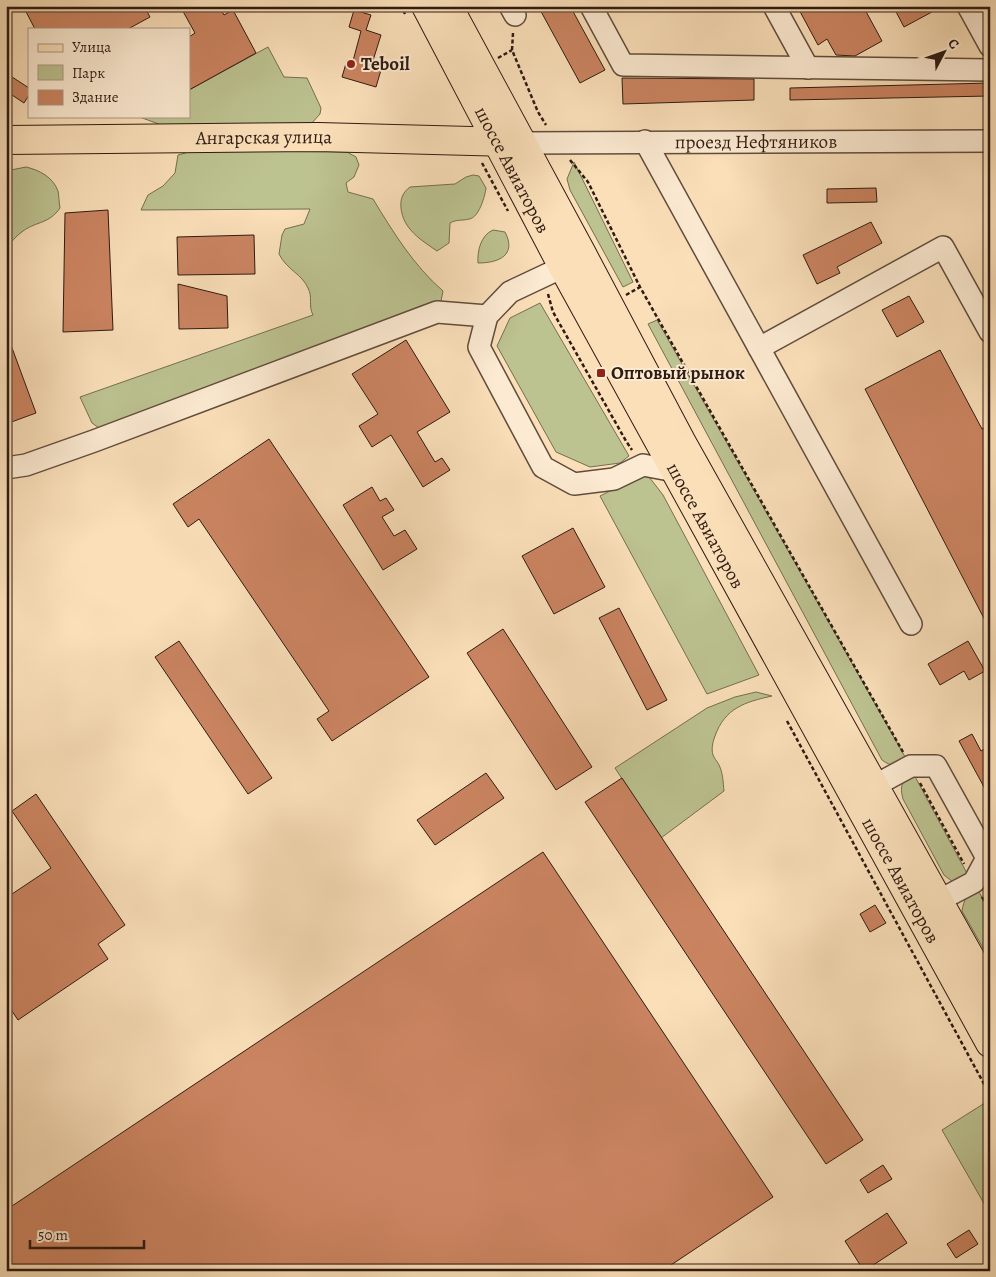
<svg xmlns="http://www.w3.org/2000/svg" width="996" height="1277" viewBox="0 0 996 1277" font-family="Alegreya,serif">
  <rect width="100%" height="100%" fill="#fadfb9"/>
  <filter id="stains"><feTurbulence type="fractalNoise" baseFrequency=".004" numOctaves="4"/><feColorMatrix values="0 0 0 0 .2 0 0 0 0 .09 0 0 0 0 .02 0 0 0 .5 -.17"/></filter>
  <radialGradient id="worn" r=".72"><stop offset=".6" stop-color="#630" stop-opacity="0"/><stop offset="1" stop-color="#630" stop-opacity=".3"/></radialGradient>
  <path fill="#bcc290" stroke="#756e51" d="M268,47L284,77L307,78L321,108L320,114L311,124L164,126L137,116H189V90Z
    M196,150L347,152L356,157L359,165L354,177L346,183L348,192L373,199C393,232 414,266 443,291L440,306L102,430L92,423L80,397L313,315C308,306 313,297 308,288C302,274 287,270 279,254L282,235L285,229L304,224L310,209L141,210L148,195L163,186L175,173L178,155Z
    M574,162L633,282L623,287L570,190L567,179Z
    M26,167C39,170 53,177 58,191C59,196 59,203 60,208C49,224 37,221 23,231C16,236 11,242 6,249V171Z
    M473,175L479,176L486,188C485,196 479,218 469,219C462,221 457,219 450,223L449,243L437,251C421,240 403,229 401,208C400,199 403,192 410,187L455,184L466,177Z
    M493,230L505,232C517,255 499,263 478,263C477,251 481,235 493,230Z
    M540,303L629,456L620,463L590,467L556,452L497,346L510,318Z
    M657,320L908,762C897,766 891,767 882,760L648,324Z
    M646,473L663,495L759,675L707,694L600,496Z
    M756,692L772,696C745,702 725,708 715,736C713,741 711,749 713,755C714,758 717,761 719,765C723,773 723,782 724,791L661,838L615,768L707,708L735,697Z
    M912,771L970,879L953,882L944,875L903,799C899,784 903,781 912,771Z
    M977,888L990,913V960L962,911C964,900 966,894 977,888Z
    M988,1101L990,1104V1214L942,1130Z"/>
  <path fill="#cb8461" stroke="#2e1b12" d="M23,6H144L150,17L128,29H35Z
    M180,6H219L224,15L233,10L256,53L189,90V37L195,33Z
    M538,6H570L605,70L580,83Z
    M797,6H863L882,41L855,56L836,55L827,39L818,45Z
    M893,6H943L904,27Z
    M354,10L371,15L366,30L381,35L371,67L381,70L376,87L342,77L347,60L353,61L361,31L349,27Z
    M6,73L29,88V95L24,103L6,91Z
    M622,78L754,79V100L623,104Z
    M990,83V96L790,100V88Z
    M876,188L877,202L827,203V189Z
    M108,210L113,330L63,332L65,213Z
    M871,222L882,243L837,267L840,273L817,284L803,255Z
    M254,235L255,274L178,275L177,237Z
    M178,284L227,296L228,328L179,329Z
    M909,296L924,322L897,337L882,310Z
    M8,337L36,413L6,424V338Z
    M406,340L450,412L417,432L435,462L442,458L450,470L423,487L391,435L372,447L359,426L378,414L352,374Z
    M940,350L982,429L990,425V630L865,389Z
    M269,439L429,677L332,741L317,719L329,711L199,519L188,527L173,504Z
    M372,487L380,501L386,498L394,510L382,517L394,536L405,530L417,549L383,570L343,505Z
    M573,528L605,587L554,614L522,556Z
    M619,608L667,700L647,710L599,618Z
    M503,629L592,767L556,790L467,653Z
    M179,641L272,778L248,794L155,657Z
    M968,641L985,671L969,680L964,671L940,685L928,664Z
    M972,734L981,751L990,746V798L959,741Z
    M486,773L504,798L435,845L417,820Z
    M622,778L863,1140L826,1164L585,802Z
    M36,794L125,925L98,944L108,959L18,1020L6,1002V898L51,868L12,811Z
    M543,852L773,1197L662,1271H6V1210Z
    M875,905L886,923L870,932L860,914Z
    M883,1165L892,1179L868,1193L860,1180Z
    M887,1213L907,1243L864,1271L845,1241Z
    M969,1230L978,1244L956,1258L947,1244Z"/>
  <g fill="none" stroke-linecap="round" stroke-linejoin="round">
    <defs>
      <g id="minor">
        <path d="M510,6L515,15"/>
        <path d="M591,6L623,65L990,70"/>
        <path d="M774,6L808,68"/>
        <path d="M968,6L990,46"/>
        <path d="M645,141L911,624"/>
        <path id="s1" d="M521,143L990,141"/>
        <path d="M563,267L510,292L487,316L479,347L543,467L574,484L614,479L643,465L675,471"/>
        <path d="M759,348L943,247L990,332"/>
        <path d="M6,468L26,465L94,441L437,312L487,316"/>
        <path d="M874,786L911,766H936L987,858L974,882L938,901"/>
      </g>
      <g id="major">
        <path id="s2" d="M426,6L563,267L990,1043"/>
        <path d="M448,6L582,254L681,441L990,993"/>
        <path id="s3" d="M6,140L318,137L510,142"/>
      </g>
    </defs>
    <use href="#minor" stroke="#614c3c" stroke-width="24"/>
    <use href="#major" stroke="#2e1b12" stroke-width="30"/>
    <path stroke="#2e1b12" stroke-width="2.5" stroke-dasharray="4 2.5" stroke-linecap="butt" d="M401,6L405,14
      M513,33L512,50L538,112L546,125
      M498,58L512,50
      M570,160L588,182L640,287L903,752
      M482,163L508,211
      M548,294L553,312L626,441L632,450
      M626,295L640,287
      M787,721L990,1095
      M920,783L964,864
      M982,897L990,911"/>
    <use href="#minor" stroke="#fcead2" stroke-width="21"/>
    <use href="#major" stroke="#fadfb9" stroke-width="28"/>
  </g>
  <g fill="#8f2418" stroke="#fcead2" stroke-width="2">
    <circle cx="351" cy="64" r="5"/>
    <rect x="596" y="368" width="10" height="10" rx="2.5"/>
  </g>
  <g text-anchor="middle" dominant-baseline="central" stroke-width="4" stroke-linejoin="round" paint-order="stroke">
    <g font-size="19" font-weight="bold" fill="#2e1b12" stroke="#fcead2" text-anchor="start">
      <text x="361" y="64">Teboil</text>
      <text x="611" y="373">Оптовый рынок</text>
    </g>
    <g font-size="19" fill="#2e1b12" stroke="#fcead2">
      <text stroke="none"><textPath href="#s3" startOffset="258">Ангарская улица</textPath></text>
      <text stroke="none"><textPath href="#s1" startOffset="235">проезд Нефтяников</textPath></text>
      <text stroke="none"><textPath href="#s2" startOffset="185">шоссе Авиаторов</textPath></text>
      <text stroke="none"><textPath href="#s2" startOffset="590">шоссе Авиаторов</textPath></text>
      <text stroke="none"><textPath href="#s2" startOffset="995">шоссе Авиаторов</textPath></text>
    </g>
  </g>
  <rect width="996" height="1277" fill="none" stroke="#fadfb9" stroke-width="25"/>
  <rect x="8" y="8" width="981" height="1262" fill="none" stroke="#2e1b12" stroke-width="2.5"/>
  <rect x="12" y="12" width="971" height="1252" fill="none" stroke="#2e1b12"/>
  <rect x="28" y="28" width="162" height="90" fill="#fcead2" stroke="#aa9785"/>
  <rect x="38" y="44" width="25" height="8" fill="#fadfb9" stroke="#aa9785"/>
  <text x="72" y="52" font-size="15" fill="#2e1b12">Улица</text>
  <rect x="38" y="65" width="25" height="15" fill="#bcc290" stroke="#aa9785"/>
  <text x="72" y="78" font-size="15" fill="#2e1b12">Парк</text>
  <rect x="38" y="90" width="25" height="15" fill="#cb8461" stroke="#aa9785"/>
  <text x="72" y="102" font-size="15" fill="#2e1b12">Здание</text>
  <g transform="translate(944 52) rotate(49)" stroke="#fcead2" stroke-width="4" paint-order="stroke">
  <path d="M0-4L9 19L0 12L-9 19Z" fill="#2e1b12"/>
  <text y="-8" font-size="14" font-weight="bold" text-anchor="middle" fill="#2e1b12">С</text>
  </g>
  <path d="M30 1240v8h114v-8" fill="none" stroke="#2e1b12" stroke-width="2.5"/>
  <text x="38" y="1240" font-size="15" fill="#2e1b12" stroke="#fcead2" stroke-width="4" paint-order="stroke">50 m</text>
  <rect width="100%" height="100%" filter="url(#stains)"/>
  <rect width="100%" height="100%" fill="url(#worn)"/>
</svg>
